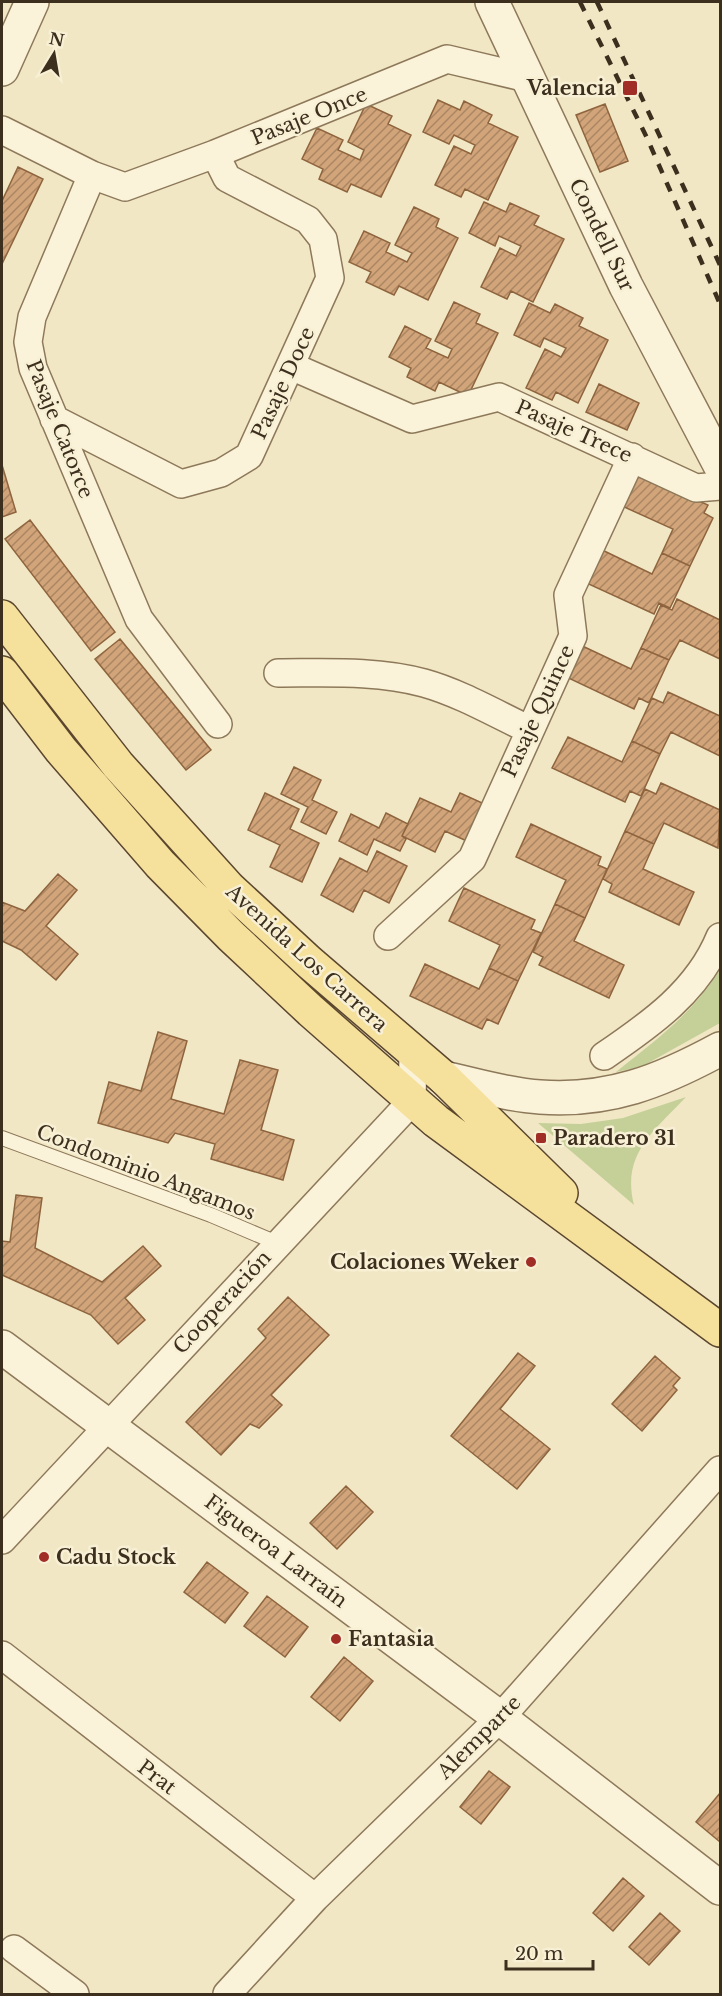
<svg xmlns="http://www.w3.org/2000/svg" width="722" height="1996" viewBox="0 0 722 1996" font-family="'Libre Baskerville',serif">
  <defs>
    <pattern id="building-hatch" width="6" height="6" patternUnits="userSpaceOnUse" patternTransform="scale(1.5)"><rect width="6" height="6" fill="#d1a479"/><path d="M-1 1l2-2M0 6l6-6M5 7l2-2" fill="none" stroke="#ab8663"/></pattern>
  </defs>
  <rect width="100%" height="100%" fill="#f1e7c5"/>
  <path fill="#c5d098" d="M720,970V1023L641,1067L616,1072C658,1038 690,1016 720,970Z
    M686,1097C654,1131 621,1154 634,1205L538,1123L581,1124L623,1118Z"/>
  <path fill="url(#building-hatch)" stroke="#8e643e" stroke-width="1.5" d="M438,100L460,110L464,101L492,115L488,123L518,137L488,200L465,189L461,197L435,185L454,146L471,154L475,145L454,135L449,144L423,132Z
    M366,104L392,116L388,124L411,135L381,197L351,184L347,192L319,179L323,169L302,159L317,128L343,140L338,150L360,160L364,150L348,142Z
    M605,104L628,161L600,172L576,115Z
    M18,167L43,179L2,264V201Z
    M484,202L506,212L510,203L539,216L534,225L564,239L533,302L511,291L507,299L481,287L500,248L516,256L521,246L499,236L495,246L469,233Z
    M414,207L439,219L436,227L458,238L428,300L399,286L394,295L366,282L371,272L349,262L364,231L390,243L386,252L407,262L412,253L395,245Z
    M454,302L480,314L476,323L498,333L468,396L439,382L435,391L407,377L411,368L389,357L405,326L431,339L426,348L448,358L452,349L435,341Z
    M529,303L550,313L555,304L583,318L579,326L608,340L578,403L556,392L552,400L526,388L545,349L561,357L566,348L544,338L540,347L514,335Z
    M599,384L639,403L627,430L586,412Z
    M2,465L16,512L2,517Z
    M637,473L708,505L704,513L713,518L690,566L662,553L673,529L622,506Z
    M30,520L115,632L91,651L5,539Z
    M598,548L652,574L662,553L690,566L670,608L659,603L654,614L582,581Z
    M677,599L720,620V659L680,640L669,660L641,648L661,605L672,610Z
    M120,639L211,750L186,770L95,659Z
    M576,643L631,669L641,648L669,660L649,703L639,698L634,709L562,675Z
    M668,692L720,716V756L671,732L660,754L632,741L652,698L663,703Z
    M568,737L622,762L632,741L660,754L641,796L630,791L625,802L552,768Z
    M294,767L321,780L312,800L337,812L326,834L301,822L308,807L281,794Z
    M661,783L720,810L718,848L664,823L654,844L625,831L645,789L656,794Z
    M265,793L299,809L290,829L319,843L302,882L270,867L280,845L248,830Z
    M460,793L489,806L471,843L445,831L435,852L402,836L420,798L451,812Z
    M386,813L408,824L402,836L406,839L400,851L374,839L367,855L339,841L351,814L379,828Z
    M531,824L601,857L598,865L607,869L585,918L555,904L566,880L516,857Z
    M625,831L654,844L643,869L694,892L679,925L609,892L612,884L603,879Z
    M377,851L407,866L389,903L364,890L353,912L321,895L340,858L367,872Z
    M58,874L77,890L46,926L78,954L56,980L21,950L2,941V902L25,911Z
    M464,888L535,920L531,929L541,933L518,981L489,968L500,945L449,921Z
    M555,904L585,918L574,941L624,965L609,998L539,965L543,957L533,952Z
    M425,964L479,989L489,968L518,981L498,1024L487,1019L482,1029L410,996Z
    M158,1032L187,1041L171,1099L224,1114L240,1060L278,1070L261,1130L294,1140L283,1180L211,1159L215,1144L175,1133L168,1143L98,1123L109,1082L141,1091Z
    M16,1195L42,1198L35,1248L102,1282L143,1246L161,1266L125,1298L145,1320L118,1344L91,1315L2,1275V1241L10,1242Z
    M288,1297L329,1335L271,1395L282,1405L259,1428L250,1424L221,1455L186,1422L266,1338L258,1329Z
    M518,1353L535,1366L500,1409L550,1449L517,1489L451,1436Z
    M655,1356L680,1378L673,1386L677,1390L642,1431L612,1404Z
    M346,1486L373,1512L337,1549L310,1523Z
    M207,1562L248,1593L225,1623L184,1592Z
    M267,1596L308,1627L285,1657L244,1626Z
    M344,1657L373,1681L340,1721L311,1697Z
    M489,1771L510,1787L481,1824L460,1807Z
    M720,1793V1842L696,1822Z
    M623,1878L644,1896L613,1931L593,1913Z
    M660,1913L680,1931L649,1965L629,1947Z"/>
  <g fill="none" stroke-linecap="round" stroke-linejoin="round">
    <defs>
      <path id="service" d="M2,1138L211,1215L277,1243"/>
      <path id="minor" d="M2,130L92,175L125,187L215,154L447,59L527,78
        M92,175L32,317L28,342L33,368L139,619L218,724
        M291,366L412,419L499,397L696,488L720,486
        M54,419L181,484L221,473L249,456L330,278L323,239L308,220L227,178L215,154
        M278,673C325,673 378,670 424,683C460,693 496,714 530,730
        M388,936L472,859L573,636L568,595L632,457
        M604,1056C651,1024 698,991 720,937
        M2,1540L412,1101L413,1054
        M2,1655L315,1898
        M14,1949L75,1994
        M227,1994L315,1898L500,1718L720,1470"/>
      <path id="tertiary" d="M492,2L626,286L720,465
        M2,69L32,2
        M444,1078C475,1085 508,1095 540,1097C609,1102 661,1081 720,1049
        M2,1347L500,1718L720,1888"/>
      <path id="primary" d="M2,617L118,765L229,888L309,962L444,1078L561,1193
        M2,673L61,750L160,864L231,936L311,1011L436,1121L720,1330"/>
    </defs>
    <use href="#service" stroke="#8d795a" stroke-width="16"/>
    <use href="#minor" stroke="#8d795a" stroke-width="30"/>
    <use href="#tertiary" stroke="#8d795a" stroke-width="36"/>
    <use href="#primary" stroke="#5b462e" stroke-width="36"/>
    <use href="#service" stroke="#fbf3d9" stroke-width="14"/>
    <use href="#minor" stroke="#fbf3d9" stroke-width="27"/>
    <use href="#tertiary" stroke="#fbf3d9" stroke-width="33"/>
    <use href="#primary" stroke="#f5e09c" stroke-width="33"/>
    <path stroke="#3d2f1e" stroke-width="4.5" stroke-dasharray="10 10" stroke-linecap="butt" d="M580,2L647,138L720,304
      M597,2L720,265"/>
  </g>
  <g fill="#a02e26" stroke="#f8f0d5" stroke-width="2">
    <rect x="622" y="80" width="16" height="16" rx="3"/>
    <rect x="535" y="1132" width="12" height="12" rx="3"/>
    <circle cx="531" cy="1262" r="6"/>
    <circle cx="44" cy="1557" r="6"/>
    <circle cx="336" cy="1639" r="6"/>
  </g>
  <g text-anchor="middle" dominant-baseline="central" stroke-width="5" stroke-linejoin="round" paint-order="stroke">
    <g font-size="20" font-weight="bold" fill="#3d2f1e" stroke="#f8f0d5" text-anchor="start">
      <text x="616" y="88" text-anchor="end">Valencia</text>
      <text x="553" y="1138">Paradero 31</text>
      <text x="519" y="1262" text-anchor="end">Colaciones Weker</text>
      <text x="56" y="1557">Cadu Stock</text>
      <text x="348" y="1639">Fantasia</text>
    </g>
    <g font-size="20" fill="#3d2f1e" stroke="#f8f0d5">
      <text transform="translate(309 116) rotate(-22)">Pasaje Once</text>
      <text transform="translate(602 235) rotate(64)">Condell Sur</text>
      <text transform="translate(283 383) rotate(-65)">Pasaje Doce</text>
      <text transform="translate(60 429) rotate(68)">Pasaje Catorce</text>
      <text transform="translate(574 431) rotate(24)">Pasaje Trece</text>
      <text transform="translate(538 711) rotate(-65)">Pasaje Quince</text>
      <text transform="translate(307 958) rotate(42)">Avenida Los Carrera</text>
      <text transform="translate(146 1172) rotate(21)">Condominio Angamos</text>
      <text transform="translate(222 1302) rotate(-47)">Cooperación</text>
      <text transform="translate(276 1551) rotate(37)">Figueroa Larraín</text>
      <text transform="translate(479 1737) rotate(-45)">Alemparte</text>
      <text transform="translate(157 1777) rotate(37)">Prat</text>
    </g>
  </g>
  <rect width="722" height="1996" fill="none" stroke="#3d2f1e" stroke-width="6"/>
  <g transform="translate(54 54) rotate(11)" stroke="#f8f0d5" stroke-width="4.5" paint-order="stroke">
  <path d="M0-4.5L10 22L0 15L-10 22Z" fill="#3d2f1e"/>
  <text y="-9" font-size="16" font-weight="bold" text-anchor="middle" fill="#3d2f1e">N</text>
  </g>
  <path d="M506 1960v9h87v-9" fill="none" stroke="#3d2f1e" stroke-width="3"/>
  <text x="515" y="1960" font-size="18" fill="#3d2f1e" stroke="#f8f0d5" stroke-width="4.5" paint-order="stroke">20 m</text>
</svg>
